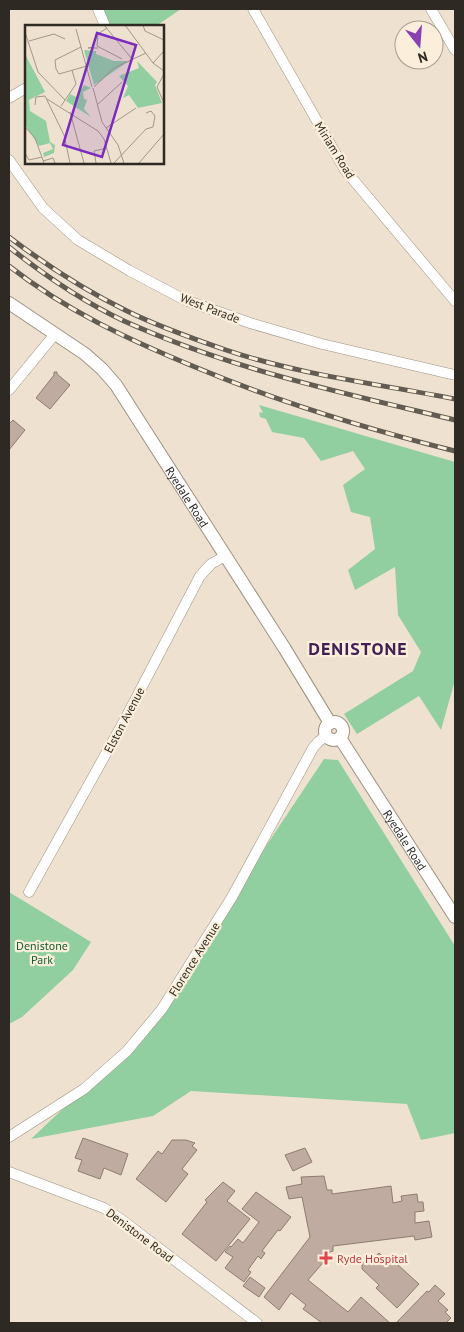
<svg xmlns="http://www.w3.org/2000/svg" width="464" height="1332" viewBox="0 0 464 1332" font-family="'PT Sans',sans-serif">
  <rect width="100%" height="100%" fill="#eee1cf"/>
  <path fill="#91cfa0" d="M101,9H181L156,26H111Z
    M259,405L455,462V680L441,730L419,696L357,734L344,714L413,671L421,652L398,615L395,567L355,590L348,570L375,549L370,517L351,512L343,485L365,469L353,451L321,461L304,438L272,432L266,419L260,417L259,412L263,413Z
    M324,759L338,760L455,946V1133L421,1140L407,1104L191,1091L153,1116L31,1139L159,1018L232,897Z
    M9,892L91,942L73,970L22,1017L9,1024Z"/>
  <path fill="#bfab9f" stroke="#8e7c71" d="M54,372H57V374L70,385L50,409L36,398L54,375Z
    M13,420L25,430L9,450V424Z
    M83,1138L128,1154L121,1175L104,1168L100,1179L78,1171L82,1160L75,1158Z
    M172,1140H186L195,1143L192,1146L197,1150L182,1169L188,1174L166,1202L136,1179L158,1151L162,1154Z
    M305,1148L312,1162L293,1171L285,1155Z
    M324,1176L327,1190H332V1194L391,1186L393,1203L402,1201L401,1196L417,1194L418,1202H423L424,1211L415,1212V1223L429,1221L432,1237L415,1240L414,1236L333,1246V1251L327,1253L326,1249L324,1252L328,1257L308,1280L348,1312L361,1297L390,1323H322L303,1309L306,1305L291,1293L279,1310L264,1297L310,1237L302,1197L289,1199L286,1187L302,1184L301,1177Z
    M223,1182L235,1191L227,1201L250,1219L216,1261L182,1234L207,1202L205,1200Z
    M256,1192L291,1217L280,1231L278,1230L262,1251L265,1253L261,1259L258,1256L248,1270L251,1272L244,1282L225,1268L233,1257L225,1252L230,1246L231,1247L238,1239L243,1243L259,1222L242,1209Z
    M379,1253L385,1258L387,1255L419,1284L397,1308L376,1288L379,1285L362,1269V1264L365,1261H370Z
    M250,1277L265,1288L259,1297L243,1286Z
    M435,1285L445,1294L438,1301L448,1310L445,1312L451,1318L446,1323H396L427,1291L429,1292Z"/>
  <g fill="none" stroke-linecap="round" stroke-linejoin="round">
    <defs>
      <path id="minor" d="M98,9L105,26
        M253,9L345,170L455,301
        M431,9L455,50
        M9,98L26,88
        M9,160L43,208L78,240L130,271L185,300L250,323L322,344L455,375
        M9,390L55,334
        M29,892L123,723L200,576L211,564L225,556
        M9,1137L84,1089L127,1051L162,1009L232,897L313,748L318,742L326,736
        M9,1172L104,1208L122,1220L257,1323"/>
      <g id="tertiary">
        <path id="s1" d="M9,303L85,354L102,369L116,385L285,649L330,723"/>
        <circle cx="334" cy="731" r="9"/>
        <path id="s2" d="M340,738L455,917"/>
      </g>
    </defs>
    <use href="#minor" stroke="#9f9382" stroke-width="11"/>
    <use href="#tertiary" stroke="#9f9382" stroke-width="14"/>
    <use href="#minor" stroke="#fff" stroke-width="10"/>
    <use href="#tertiary" stroke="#fff" stroke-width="12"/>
    <defs>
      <path id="rail" d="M9,237C46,265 86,291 127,311C157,326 194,339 226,350C300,375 379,384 455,399
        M9,247C44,275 84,302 124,321C230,369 343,393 455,420
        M9,266C67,311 127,339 195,367C279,402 367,429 455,451"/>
    </defs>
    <use href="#rail" stroke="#625c52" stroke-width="5"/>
    <use href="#rail" stroke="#fbefdc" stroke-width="3" stroke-dasharray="9" stroke-linecap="butt"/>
  </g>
  <path fill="#e0444e" stroke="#fbefdc" stroke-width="2" d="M323.5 1250.5h5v5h5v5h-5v5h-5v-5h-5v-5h5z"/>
  <g text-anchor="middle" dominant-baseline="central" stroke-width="4.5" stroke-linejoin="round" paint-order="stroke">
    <g font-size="12" fill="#2e2a23" stroke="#fbefdc">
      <text transform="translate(335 150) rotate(58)">Miriam Road</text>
      <text transform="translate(210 308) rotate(21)">West Parade</text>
      <text stroke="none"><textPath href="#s1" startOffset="268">Ryedale Road</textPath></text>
      <text transform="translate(124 720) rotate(-62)">Elston Avenue</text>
      <text stroke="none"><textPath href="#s2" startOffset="121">Ryedale Road</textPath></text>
      <text transform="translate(194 959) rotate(-58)">Florence Avenue</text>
      <text transform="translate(140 1235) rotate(37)">Denistone Road</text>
    </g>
    <g font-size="12" fill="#175d31" stroke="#fbefdc">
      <text x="42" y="945">Denistone<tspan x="42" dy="14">Park</tspan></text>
    </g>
    <g font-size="12" fill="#be3a42" stroke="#fbefdc" text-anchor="start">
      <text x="337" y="1258">Ryde Hospital</text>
    </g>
    <g font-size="18" font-weight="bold" letter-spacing="1" fill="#431f56" stroke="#fbefdc">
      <text x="358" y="648">DENISTONE</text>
    </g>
  </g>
  <g transform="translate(25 25)">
    <rect width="139" height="139" fill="#eee1cf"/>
    <path d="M59,25L71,26V29L89,36H104L69,60ZM0,29L20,67L4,75L5,86L21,96L25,117L30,120L29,128L19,132L18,128L28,124L25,118L14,121L0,100ZM112,36L132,57L130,60L137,78L113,83L104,70L98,73L103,61L94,51L114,43ZM59,60L66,63L58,67L59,74L62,75L59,84L66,92L41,76L45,69L51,72Z" fill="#91cfa0"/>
    <path fill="none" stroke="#a1988a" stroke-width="1" d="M79,0L107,34M100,0L128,38L139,46M118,0L120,6L139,15M82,3L73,9L72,21L97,34M51,4L67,62M0,7L13,47L40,75M4,16L29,9L40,14M56,22L30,35L31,44L34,49L62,41M68,22L63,23H73M128,38L139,26M139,49L132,62L139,78M69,62L89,43L121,28M68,63L77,97L93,120L99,138M22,74L73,106L79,114L86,138M10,80L11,72L20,71L39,110L45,138M72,80L97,57M36,81L51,59L47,45M45,87L59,138M0,102L10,113L19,138M81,103L111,83M0,128L4,135L17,132M18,136L28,133L30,138M71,138L69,126L82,123M89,138L121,104L128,102L130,91L126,86L121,88M114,138L139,109"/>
    <path fill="#7b2cbf" fill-opacity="0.15" stroke="#7b2cbf" stroke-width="2.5" d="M72,8L111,20L77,132L38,120Z"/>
    <rect width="139" height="139" fill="none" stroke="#2e2a23" stroke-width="2.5"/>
  </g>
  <rect width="464" height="1332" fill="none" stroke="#2e2a23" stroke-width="20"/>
  <g transform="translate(419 45) rotate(163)"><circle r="24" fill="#fbefdc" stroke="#a9a092"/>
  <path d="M0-4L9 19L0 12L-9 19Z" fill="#8a40b2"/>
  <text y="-8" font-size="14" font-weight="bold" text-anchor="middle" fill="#2e2a23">N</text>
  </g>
</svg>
